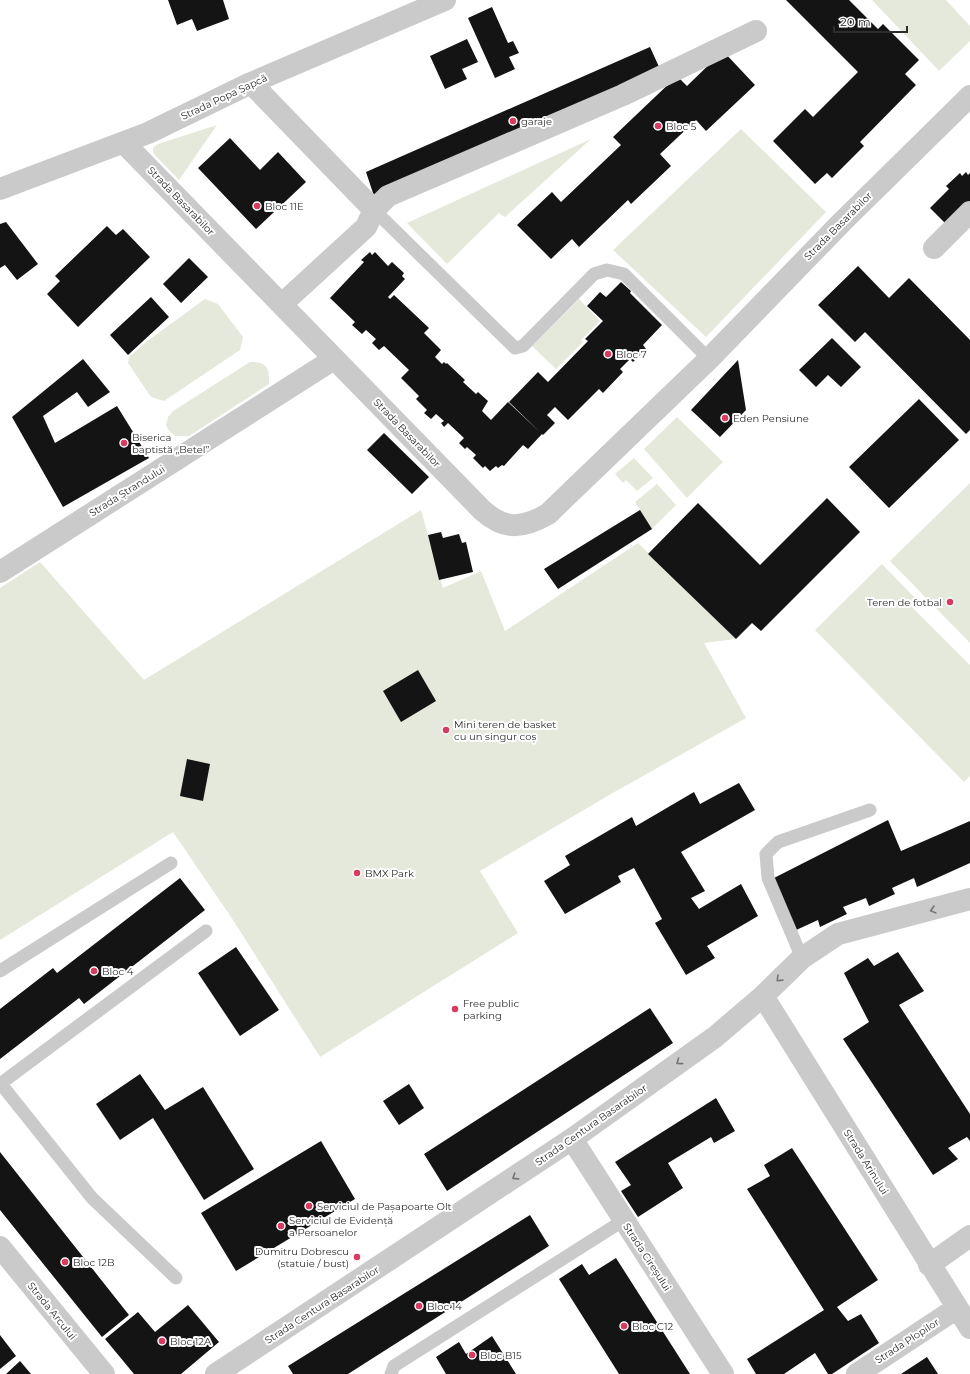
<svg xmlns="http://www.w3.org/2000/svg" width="970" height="1374" viewBox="0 0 970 1374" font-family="Montserrat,sans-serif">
  <rect width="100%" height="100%" fill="#fff"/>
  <path fill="#e5e9db" d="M872,0H946L970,26V41L939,71Z
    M217,125L179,180L153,153V148L158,144Z
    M741,129L826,212L706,337L613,250Z
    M591,139L505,217L499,213L447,264L407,223Z
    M205,299L218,304L243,337L240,350L164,401L151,397L128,363L129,357L146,342Z
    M579,299L600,321L581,340L583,342L556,369L532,346Z
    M250,362C267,361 270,369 269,384L189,436H175L169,431L166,425L168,417L173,411Z
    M677,417L723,462L687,498L644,449Z
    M634,458L653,478L637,491L626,480L623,483L615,474Z
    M970,483V643L890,561Z
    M657,484L676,505L652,529L635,502Z
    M421,510L443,588L481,571L505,631L638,543L736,639L704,643L746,718L611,794L480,871L518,933L320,1057L233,920L173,832L0,940V588L40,562L144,680Z
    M882,564L916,599L910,605L970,665V776L964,782L815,630Z"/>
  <path fill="#141414" d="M168,0H223L229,19L197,31L192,19L177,25Z
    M786,0H849L878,29L883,24L919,60L905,74L916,85L860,142L864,146L832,178L827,173L815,184L773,141L805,109L813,117L858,72Z
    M492,7L508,43L513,41L519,53L509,57L515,69L495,78L468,18Z
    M467,39L478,62L462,69L467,79L445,89L430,56Z
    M650,47L660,69L374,196L366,172Z
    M723,51L755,85L706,131L696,120L660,154L671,166L631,204L628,200L579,247L572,239L551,259L517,225L552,192L561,202L621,145L613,137L677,76L687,86Z
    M230,138L260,170L278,152L306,182L256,229L198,168Z
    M966,172L968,175L970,173V202L947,225L930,208L949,189L946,186L960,173L962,176Z
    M6,222L38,264L17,280L5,265L0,268V224Z
    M107,226L116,235L123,229L150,257L78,327L47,294L60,281L55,276Z
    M370,252L372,255L375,252L388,266L392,262L404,273L402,276L405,279L388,297L390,299L394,295L429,328L424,333L441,350L435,357L442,364L444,362L446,364L447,363L465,380L463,382L476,394L478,392L488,401L482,411L491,420L508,402L542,434L528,449L523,445L504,466L502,465L498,468L496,466L490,471L485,466L483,468L473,458L476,455L467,447L465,449L459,443L464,438L448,423L444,427L441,423L444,421L436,414L431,419L424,413L427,410L416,399L419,396L401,378L409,370L384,346L379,350L372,343L376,339L366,330L362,334L352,325L355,322L330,298L364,262L361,260Z
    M189,258L208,277L181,303L163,284Z
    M858,266L889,298L909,278L970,340V430L966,434L865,332L855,342L818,305Z
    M621,282L631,291L630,293L662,325L643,345L646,349L633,362L630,359L620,369L623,372L603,393L599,389L568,420L555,407L547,415L555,423L543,435L509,402L538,372L548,382L588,341L585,339L603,321L587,306L600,292L606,297Z
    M151,297L169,317L128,355L110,335Z
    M832,338L861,367L841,387L828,375L816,387L799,370Z
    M83,359L110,392L88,407L77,392L43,416L55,443L117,406L149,458L63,507L12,417Z
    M738,360L746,410L720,437L691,410Z
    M919,399L959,440L889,508L849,467Z
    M384,433L429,477L412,494L367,450Z
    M827,498L860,532L761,631L752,623L736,639L648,554L698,503L760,565Z
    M640,510L652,529L558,589L544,569Z
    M441,532L443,538L459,534L462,543L466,542L473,572L439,580L428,535Z
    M418,670L436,701L401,722L383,691Z
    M187,759L210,764L203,801L180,796Z
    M739,783L755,810L681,852L705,891L691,898L699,909L741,884L758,916L707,946L715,958L686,975L655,923L662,919L634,868L618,876L621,882L565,914L544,881L570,865L565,856L632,817L636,826L694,792L700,804Z
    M888,820L901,851L970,821V863L917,887L914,878L892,888L895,894L869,906L866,898L843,907L847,914L820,927L818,920L794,931L772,879Z
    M180,878L205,910L84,1004L79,998L0,1059V1009L53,968L57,973Z
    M236,947L279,1010L240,1036L198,973Z
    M898,952L924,991L899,1005L970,1114V1141L967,1137L948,1148L958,1159L933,1175L843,1039L869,1022L844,973L868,958L874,966Z
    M650,1008L673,1043L447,1191L424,1154Z
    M140,1074L165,1110L203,1087L254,1169L204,1200L153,1118L120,1140L96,1104Z
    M409,1084L424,1108L399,1125L383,1101Z
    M716,1098L735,1131L714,1143L711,1137L668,1163L683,1188L638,1217L621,1191L631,1185L615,1162Z
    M321,1141L355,1199L236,1271L201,1213Z
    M792,1148L878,1280L837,1307L848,1321L861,1314L879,1343L832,1374H828L815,1353L784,1374H756L747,1359L824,1310L747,1189L770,1176L764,1165Z
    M0,1152L129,1315L102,1337L0,1210Z
    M530,1215L549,1246L348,1374H293L288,1366Z
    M616,1258L690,1374H619L559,1279L582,1264L589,1275Z
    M188,1305L219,1342L181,1374H134L105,1339L138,1312L155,1332Z
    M0,1335L16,1356L0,1369Z
    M492,1336L516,1374H446L436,1357L459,1342L466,1354Z
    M927,1357L938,1374H901Z
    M20,1361L31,1374H6Z"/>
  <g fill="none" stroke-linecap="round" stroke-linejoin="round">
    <path stroke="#cacaca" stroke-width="13" d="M374,210L515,348L523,346L594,274L607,270L624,274L709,359
      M802,958L768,878L766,854L778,842L870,810
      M0,971L171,863
      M0,1084L206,931
      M1,1084L92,1198L176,1278
      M391,1374L394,1366L624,1220"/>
    <path stroke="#cacaca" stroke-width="22" d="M251,83L374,210
      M124,143L482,510C504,530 522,529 548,514L709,359L842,222L970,96
      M0,189L148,133L251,83L445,0
      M934,248L970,212
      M282,304L366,227L374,210L388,196L623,95L756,31
      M0,572L334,359
      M763,996L970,1328
      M572,1139L723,1374
      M0,1247L104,1374
      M929,1265L970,1236
      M216,1374L572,1139L715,1037L763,996L802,958L838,934L970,899
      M857,1374L957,1308"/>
  </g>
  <defs><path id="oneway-chevron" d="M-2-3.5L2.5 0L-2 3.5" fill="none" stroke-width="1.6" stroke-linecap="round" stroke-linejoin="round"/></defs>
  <g stroke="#747474">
    <use href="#oneway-chevron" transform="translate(933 910) rotate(165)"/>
    <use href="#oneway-chevron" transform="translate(779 979) rotate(136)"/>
    <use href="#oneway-chevron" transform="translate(679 1062) rotate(144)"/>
    <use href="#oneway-chevron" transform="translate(515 1177) rotate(147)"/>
  </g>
  <g fill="#d83a60" stroke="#fff" stroke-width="1.5">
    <circle cx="513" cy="121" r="4"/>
    <circle cx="658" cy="126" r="4"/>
    <circle cx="257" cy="206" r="4"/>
    <circle cx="608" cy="354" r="4"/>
    <circle cx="725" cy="418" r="4"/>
    <circle cx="124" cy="443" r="4"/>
    <circle cx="950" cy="602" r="4"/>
    <circle cx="446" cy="730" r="4"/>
    <circle cx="357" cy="873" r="4"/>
    <circle cx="94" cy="971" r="4"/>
    <circle cx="455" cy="1009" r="4"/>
    <circle cx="309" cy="1206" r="4"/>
    <circle cx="281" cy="1226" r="4"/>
    <circle cx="357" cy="1257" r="4"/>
    <circle cx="65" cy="1262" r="4"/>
    <circle cx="419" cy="1306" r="4"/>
    <circle cx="624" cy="1326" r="4"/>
    <circle cx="162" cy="1341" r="4"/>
    <circle cx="472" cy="1355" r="4"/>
  </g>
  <g text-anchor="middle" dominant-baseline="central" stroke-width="4" stroke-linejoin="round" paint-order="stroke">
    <g font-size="10" fill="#2d2d2d" stroke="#fff">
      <text transform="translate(224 97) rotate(-25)">Strada Popa Șapcă</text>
      <text transform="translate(181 201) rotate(46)">Strada Basarabilor</text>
      <text transform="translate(838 226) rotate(-45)">Strada Basarabilor</text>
      <text transform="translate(407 433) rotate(46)">Strada Basarabilor</text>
      <text transform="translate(127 491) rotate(-32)">Strada Ștrandului</text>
      <text transform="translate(591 1125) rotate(-35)">Strada Centura Basarabilor</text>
      <text transform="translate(866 1162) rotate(58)">Strada Arinului</text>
      <text transform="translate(647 1257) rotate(57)">Strada Cireșului</text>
      <text transform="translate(322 1305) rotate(-33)">Strada Centura Basarabilor</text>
      <text transform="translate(52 1311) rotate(51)">Strada Arcului</text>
      <text transform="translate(907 1341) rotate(-33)">Strada Plopilor</text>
    </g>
    <g font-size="10" fill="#2d2d2d" stroke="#fff" text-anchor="start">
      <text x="521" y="121">garaje</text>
      <text x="666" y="126">Bloc 5</text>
      <text x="265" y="206">Bloc 11E</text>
      <text x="616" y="354">Bloc 7</text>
      <text x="733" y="418">Eden Pensiune</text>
      <text x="132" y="437">Biserica<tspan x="132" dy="12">baptistă „Betel”</tspan></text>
      <text x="942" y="602" text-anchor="end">Teren de fotbal</text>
      <text x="454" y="724">Mini teren de basket<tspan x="454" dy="12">cu un singur coș</tspan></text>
      <text x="365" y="873">BMX Park</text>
      <text x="102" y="971">Bloc 4</text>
      <text x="463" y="1003">Free public<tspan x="463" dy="12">parking</tspan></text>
      <text x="317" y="1206">Serviciul de Pașapoarte Olt</text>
      <text x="289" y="1220">Serviciul de Evidență<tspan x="289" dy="12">a Persoanelor</tspan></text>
      <text x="349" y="1251" text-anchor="end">Dumitru Dobrescu<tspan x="349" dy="12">(statuie / bust)</tspan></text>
      <text x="73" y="1262">Bloc 12B</text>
      <text x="427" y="1306">Bloc 14</text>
      <text x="632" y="1326">Bloc C12</text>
      <text x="170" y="1341">Bloc 12A</text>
      <text x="480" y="1355">Bloc B15</text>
    </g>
  </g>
  <path d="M834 26v6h73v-6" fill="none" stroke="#2d2d2d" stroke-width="2"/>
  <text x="840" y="26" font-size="12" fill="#2d2d2d" stroke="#ffffff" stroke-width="3" paint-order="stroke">20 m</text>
</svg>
